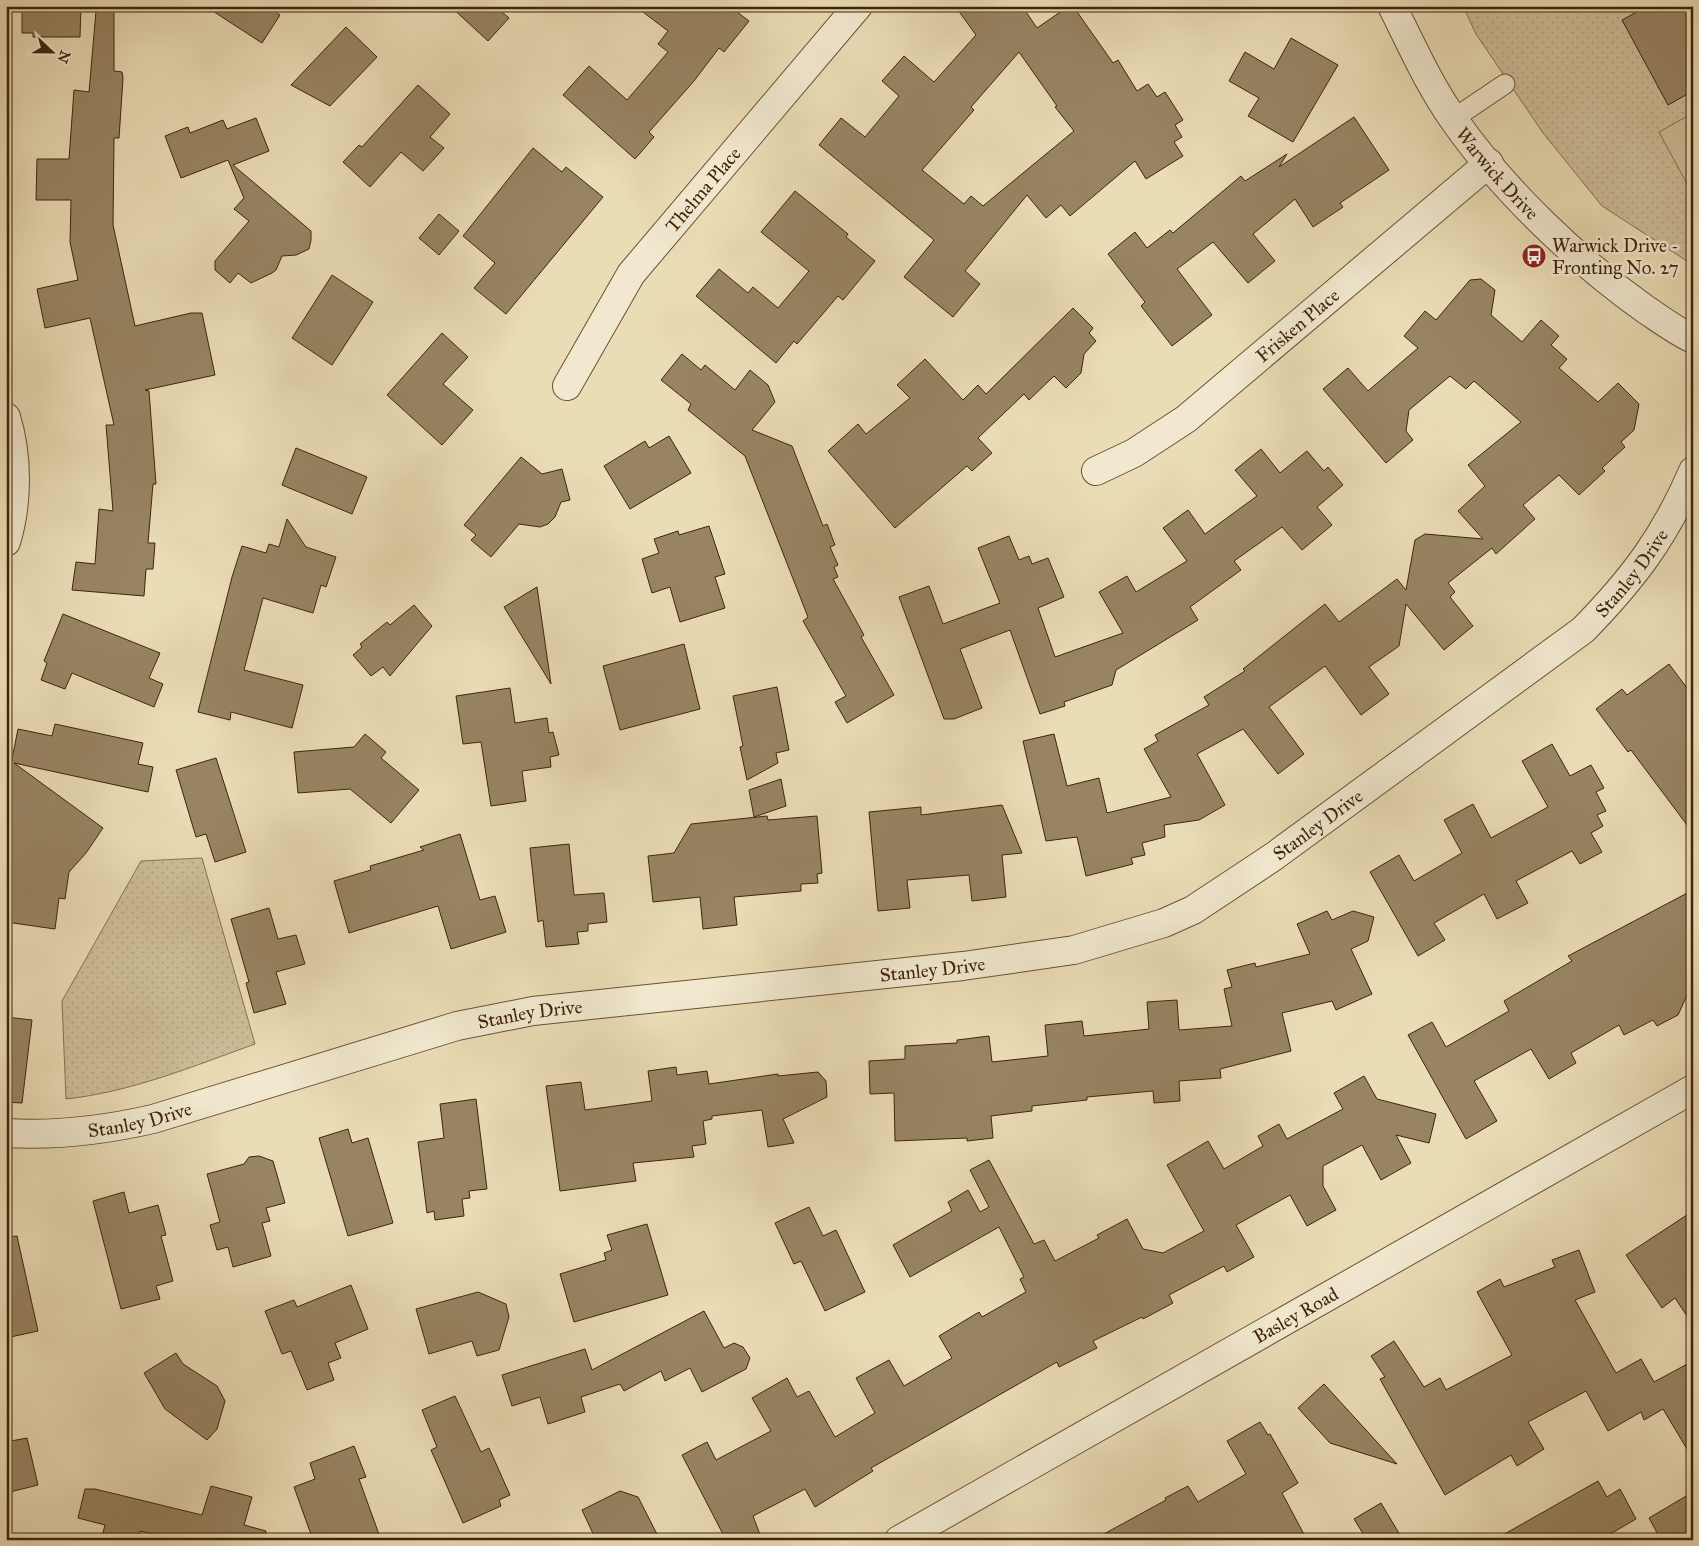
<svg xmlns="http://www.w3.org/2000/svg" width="1699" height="1546" viewBox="0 0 1699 1546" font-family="'IM FELL Great Primer',serif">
  <defs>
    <pattern id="park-dots" width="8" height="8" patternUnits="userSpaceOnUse" patternTransform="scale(1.25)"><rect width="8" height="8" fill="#cdbd98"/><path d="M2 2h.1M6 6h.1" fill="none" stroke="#b1a282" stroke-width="1.8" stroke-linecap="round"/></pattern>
  </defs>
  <rect width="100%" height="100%" fill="#eadcb5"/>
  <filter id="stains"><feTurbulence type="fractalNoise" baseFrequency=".004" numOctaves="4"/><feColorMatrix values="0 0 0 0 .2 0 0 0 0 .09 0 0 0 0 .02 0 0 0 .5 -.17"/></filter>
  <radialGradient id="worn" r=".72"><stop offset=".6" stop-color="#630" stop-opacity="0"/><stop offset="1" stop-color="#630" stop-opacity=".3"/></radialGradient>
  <path fill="url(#park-dots)" stroke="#867051" d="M1463,6H1693V265L1602,206L1543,133L1476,34Z
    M202,858L255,1044C194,1066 131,1092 66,1099L62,1001L141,861Z"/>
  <path fill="#cdbd98" stroke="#867051" d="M1693,113V195L1659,132Z"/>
  <path fill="#988463" stroke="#40240a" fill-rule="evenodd" d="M22,6H81L80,37H33V33H22Z
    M205,6H267L280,15L262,43Z
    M450,6H495L509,18L488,41Z
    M635,6H729L749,21L724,52L719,48L694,81L649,132L654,137L635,159L563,95L589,66L627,100L668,52L658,44L668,31Z
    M955,6H1022L1037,28L1069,6H1073L1113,63L1118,60L1137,91L1148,84L1157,97L1165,92L1183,120L1175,125L1182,137L1174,142L1183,156L1146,179L1135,161L1070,216L1061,205L1046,218L1027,195L965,271L980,284L953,317L904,277L934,240L819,145L841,118L865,137L899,96L882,81L904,56L934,82L976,35ZM1019,52L1057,106L1055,107L1074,131L983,206L971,196L964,204L922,170L974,110L971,107Z
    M1648,6H1693V91L1668,105L1622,20Z
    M96,11L114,12V71L122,72L123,78L119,138H114L113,225L135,326L191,313H202L215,375L145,390L149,391L156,484H153L148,543H155L153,569H146L144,596L72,590L76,562L95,564L99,509L113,511L106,425H114L90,318L45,328L37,289L78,280L70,242L71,200H36L37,159H69L74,90L89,92Z
    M346,27L377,57L330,106L291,85Z
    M1291,38L1338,65L1293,142L1248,116L1259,98L1229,81L1245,52L1274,69Z
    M418,85L450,114L430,137L444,148L423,171L401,152L370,187L343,162L359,145L362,147Z
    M1354,117L1389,170L1340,203L1343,207L1313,227L1295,199L1253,234L1275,261L1248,283L1213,242L1177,269L1212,315L1172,346L1141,306L1145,302L1108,254L1135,232L1147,248L1170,230L1173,233L1241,176L1245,181L1287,154L1279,167Z
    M256,118L269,151L233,165L311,231V240L309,249L296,255L282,256L276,270L272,273L251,283L238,273L230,283L215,270V261L249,221L234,209L244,198L228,160L181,178L165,136L188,127L190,133L223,120L227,129Z
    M533,148L562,172L566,167L603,197L506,314L474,288L495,263L463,236Z
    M795,191L848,234L846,237L875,261L843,300L838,296L797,344L794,341L776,363L696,296L719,269L748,293L753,287L778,308L809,271L761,232Z
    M439,214L459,231L439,255L419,238Z
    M332,275L373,302L332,365L292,338Z
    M1481,279L1495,290L1491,315L1522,342L1541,320L1559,336L1551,345L1567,359L1559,368L1598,402L1618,383L1639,404L1634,430L1621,442L1625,447L1602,468L1605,471L1579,495L1559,475L1523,505L1535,519L1496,554L1492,548L1448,583L1455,592L1450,597L1473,626L1444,650L1406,604L1399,646L1369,667L1389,694L1361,715L1325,666L1269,707L1304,754L1278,774L1243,729L1197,754L1225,805L1199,820L1164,825L1165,837L1142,843L1145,855L1131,858L1133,864L1086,876L1077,837L1046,841L1023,741L1054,734L1067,786L1099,778L1107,813L1171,797L1144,749L1158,741L1155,735L1209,705L1204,697L1245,671L1243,669L1325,604L1339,622L1397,579L1406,590L1415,540L1425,534L1483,539L1458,511L1485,486L1468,465L1521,422L1474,381L1466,389L1450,376L1409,410L1406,431L1413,440L1386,463L1323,389L1348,368L1368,391L1418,348L1404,336L1425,311L1436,320L1470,280Z
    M1073,308L1093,328L1089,333L1096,341L1084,354L1081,373L1066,388L1054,376L1029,400L1024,394L978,438L992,453L972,471L967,466L895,528L828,451L858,424L866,434L910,398L897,385L925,359L963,400L978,385L986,394Z
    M442,333L468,357L443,384L473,410L442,445L387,395Z
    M682,354L701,370L705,365L735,390L750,370L768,385L775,402L752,430L792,446L823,526L827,524L835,545L830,547L838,565L834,567L838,577L833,579L864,635L861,637L894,695L847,723L835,702L846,696L803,621L808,617L745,456L688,410L691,404L661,380Z
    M669,436L691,473L630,509L604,466L645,441L649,448Z
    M296,448L367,477L352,514L282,485Z
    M1261,449L1280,473L1307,451L1324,471L1328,467L1343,485L1317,507L1332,525L1302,550L1282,527L1234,561L1241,570L1190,607L1198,620L1116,670L1112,685L1064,702L1065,706L1040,714L1010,630L960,649L982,708L954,719H944L899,597L929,586L943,624L1000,603L978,548L1009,536L1019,560L1029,556L1032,564L1048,558L1064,597L1038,608L1055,657L1123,633L1099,592L1127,576L1136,592L1187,561L1163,528L1188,510L1205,534L1257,496L1235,470Z
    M521,457L542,474L562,469L570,500L561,502L555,517L548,524L540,527L519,524L491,557L471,540L476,535L464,525Z
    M287,519L306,547L336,557L326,587L321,585L313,613L263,598L244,670L303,685L292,728L231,712L230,720L198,712L232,577L242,546L266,553L269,544L279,547Z
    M709,526L725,574L715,577L725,608L680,622L670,587L652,593L642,559L659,553L654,539L678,531L679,535Z
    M537,587L551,684L504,607Z
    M414,605L432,626L390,676L383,667L371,676L353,655L362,647L360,644L387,622L390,625Z
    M63,614L160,653L149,678L163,684L154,707L72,673L65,689L41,680L47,663L44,661Z
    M684,644L700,709L620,730L603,666Z
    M1669,664L1693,696V833L1631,750L1628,752L1596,709L1622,689L1627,695Z
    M777,687L789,750L776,753L778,763L747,780L740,747L743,746L733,696Z
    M510,688L515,723L547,718L549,733L553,732L559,755L550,757L551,767L522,771L526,801L491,806L481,742L463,744L456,696Z
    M55,724L143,743L138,764L153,767L148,792L14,763L103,828L86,853L69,872L65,899L59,898L55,929L6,922V789L18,729L52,736Z
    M365,734L386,752L381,758L419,790L391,823L350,789L298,793L294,752L354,747Z
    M1552,744L1570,776L1591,765L1604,788L1596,792L1606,811L1597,815L1603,826L1591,833L1602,852L1580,864L1572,851L1516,881L1528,903L1497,919L1484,894L1434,923L1445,940L1418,956L1370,872L1399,855L1414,881L1462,853L1444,820L1473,804L1491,838L1548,807L1522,761Z
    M216,758L246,852L215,862L206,834L196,837L176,770Z
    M781,779L786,806L754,817L749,790Z
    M1002,805L1022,853L1002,855L1006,897L972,901L969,875L907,880L910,908L878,911L869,812L921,807V815Z
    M767,816L768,820L817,816L822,873L817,874L818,883L801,884V891L734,897L737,925L703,929L700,897L653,902L648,856L674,853L691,824Z
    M460,834L480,900L495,896L506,932L451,949L438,906L349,933L334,881L371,870L370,866L424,850L420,847Z
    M569,844L574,895L604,893L607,922L588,924V931L577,932L579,944L546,947L543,920L538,922L530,848Z
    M1693,890V982L1678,1015L1657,1026L1653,1020L1624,1035L1619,1025L1571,1053L1576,1063L1549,1079L1531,1049L1474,1081L1497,1121L1466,1139L1408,1035L1432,1022L1446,1047L1509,1011L1504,1001L1572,961L1568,956Z
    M269,908L278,939L296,935L305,964L276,972L286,1004L254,1013L246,983L249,982L231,919Z
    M1327,911L1332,920L1353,911L1374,917L1368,941L1351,949L1372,994L1336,1010L1332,1001L1282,1013L1291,1051L1220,1069L1221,1078L1179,1081L1180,1101L1154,1103L1153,1091L1087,1097V1100L1032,1106V1111L991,1116L993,1138L967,1141V1138L895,1141L894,1093L870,1094L869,1061L905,1059V1046L957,1043V1040L989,1036L992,1062L1048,1056L1045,1025L1082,1021L1084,1036L1149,1029L1147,1002L1177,1000L1179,1030L1232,1026L1224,989L1232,987L1227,970L1255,963L1256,967L1310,954L1297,924Z
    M6,1017L32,1020L22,1103L6,1102Z
    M676,1067L677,1075L707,1071L709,1084L778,1074V1076L818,1072L826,1081L827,1097L783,1119L794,1143L768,1147L762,1110L712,1116V1119L703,1121L706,1144L692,1146L694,1157L633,1163L636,1181L560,1191L546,1086L581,1082L585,1110L652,1101L648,1071Z
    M1364,1076L1377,1099L1436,1114L1429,1143L1396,1135L1411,1163L1381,1180L1362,1145L1323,1166V1186L1336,1210L1307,1226L1290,1195L1236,1225L1254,1257L1227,1272L1224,1266L1169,1295L1173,1303L1143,1319L1142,1317L1093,1341L1097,1348L1059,1367L1057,1362L871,1468L873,1471L815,1507L805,1489L753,1516L762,1540H726L682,1455L707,1442L716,1460L771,1431L752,1398L787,1378L797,1397L809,1391L835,1437L875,1413L856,1378L889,1360L904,1386L952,1358L939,1336L979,1312L982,1317L1026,1292L1020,1279L1024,1277L999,1227L910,1277L893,1245L952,1211L948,1202L968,1190L980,1212L989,1207L970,1170L989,1160L1034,1244L1044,1240L1055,1261L1099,1238L1097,1235L1127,1219L1143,1249L1163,1253L1204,1231L1167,1165L1208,1141L1224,1169L1263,1146L1258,1136L1279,1124L1287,1139L1343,1109L1334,1093Z
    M476,1099L487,1189L469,1191L470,1198L462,1199L464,1216L435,1220L434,1211L427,1213L418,1142L444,1138L440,1104Z
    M348,1129L352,1143L368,1138L393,1223L348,1236L319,1138Z
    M259,1156L273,1161L285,1203L266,1208L270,1221L262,1223L271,1256L233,1267L228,1247L217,1250L210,1225L220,1222L207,1174L244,1164L249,1157Z
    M124,1192L129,1213L158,1205L166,1235L161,1236L173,1281L156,1286L160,1299L121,1309L93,1201Z
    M809,1207L823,1236L836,1230L865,1292L825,1311L801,1261L794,1264L775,1223Z
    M1693,1211V1325L1675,1298L1662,1308L1626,1255Z
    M647,1224L668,1295L574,1322L560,1274L606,1260L604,1253L612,1250L607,1235Z
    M17,1236L38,1331L6,1338V1237Z
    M1579,1250L1595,1292L1575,1300L1616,1373L1641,1359L1654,1382L1693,1361V1459L1663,1409L1644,1420L1641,1412L1608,1431L1586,1391L1528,1422L1544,1449L1517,1466L1511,1455L1445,1495L1380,1379L1385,1377L1371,1356L1394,1341L1424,1387L1440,1378L1446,1390L1512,1355L1477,1292L1500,1279L1504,1287L1555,1267L1552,1260Z
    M351,1285L368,1329L335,1343L341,1358L328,1363L334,1380L307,1390L291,1351L282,1354L265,1311L294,1300L297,1307Z
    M478,1292L506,1304L509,1317L499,1350L477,1356L472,1341L429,1354L416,1309Z
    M704,1311L724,1348L734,1343L743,1347L750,1358L746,1369L702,1392L690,1368L665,1381L661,1371L624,1391L620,1384L581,1397L585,1412L548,1424L540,1397L512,1406L502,1375L585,1349L592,1370Z
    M176,1353L183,1364L217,1386L225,1401L217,1429L207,1440L165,1409L144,1373Z
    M1324,1384L1397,1464L1330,1443L1298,1408Z
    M455,1396L481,1452L489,1448L510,1495L499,1500L501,1506L463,1523L431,1450L437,1447L422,1410Z
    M1260,1422L1268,1435L1270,1434L1298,1483L1282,1493L1307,1540H1093L1166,1500L1165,1498L1188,1486L1198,1502L1246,1474L1227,1441Z
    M27,1438L38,1485L6,1493V1442Z
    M354,1446L366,1477L359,1479L381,1540H313L294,1487L315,1479L310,1463Z
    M1598,1481L1607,1497L1620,1489L1636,1519L1600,1540H1494Z
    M211,1486L252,1497L244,1525L266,1531L265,1540H181L140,1531L138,1540H101L105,1525L78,1518L85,1489H95L202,1515Z
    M620,1491L638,1497L660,1540H596L582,1510Z
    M1693,1492V1540H1661L1649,1518Z
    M1381,1503L1403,1540H1367L1354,1519Z"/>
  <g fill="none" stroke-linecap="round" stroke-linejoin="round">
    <defs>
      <path id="lane" d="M1453,119L1505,84"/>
      <g id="street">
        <path id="s1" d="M1392,6C1411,44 1429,85 1454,120C1502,189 1576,260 1645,309C1660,319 1676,331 1693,339"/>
        <path id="s2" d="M567,386L631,274L858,6"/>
        <path d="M6,417C18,456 18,503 6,542"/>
        <path id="s3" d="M1096,471L1134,453L1186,419L1489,163"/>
        <path id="s4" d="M6,1133C56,1136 105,1130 153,1119L457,1026L533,1011L963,966L1074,950L1164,923L1193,910L1273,857L1583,630C1632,580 1665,537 1693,471"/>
        <path id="s5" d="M899,1540L1693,1089"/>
      </g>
    </defs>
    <use href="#lane" stroke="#6a5235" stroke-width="21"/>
    <use href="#street" stroke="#6a5235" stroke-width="30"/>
    <use href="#lane" stroke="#f1e8cf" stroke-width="19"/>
    <use href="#street" stroke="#f1e8cf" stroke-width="28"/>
  </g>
  <defs>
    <symbol id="bus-disc" viewBox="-11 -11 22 22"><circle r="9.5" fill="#8f2418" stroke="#f1e8cf"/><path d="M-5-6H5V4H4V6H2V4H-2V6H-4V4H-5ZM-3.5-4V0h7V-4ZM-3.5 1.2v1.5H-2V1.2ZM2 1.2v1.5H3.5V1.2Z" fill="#fff"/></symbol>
  </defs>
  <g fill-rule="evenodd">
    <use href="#bus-disc" x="1520" y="242" width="28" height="28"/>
  </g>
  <g text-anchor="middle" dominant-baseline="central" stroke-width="5" stroke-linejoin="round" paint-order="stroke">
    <g font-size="19" fill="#40240a" stroke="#f1e8cf">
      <text stroke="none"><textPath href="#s1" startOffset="199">Warwick Drive</textPath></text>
      <text stroke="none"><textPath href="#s2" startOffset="240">Thelma Place</textPath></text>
      <text stroke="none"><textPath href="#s3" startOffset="250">Frisken Place</textPath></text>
      <text stroke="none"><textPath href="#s4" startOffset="1769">Stanley Drive</textPath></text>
      <text stroke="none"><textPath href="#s4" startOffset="1365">Stanley Drive</textPath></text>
      <text stroke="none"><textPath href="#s4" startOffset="945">Stanley Drive</textPath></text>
      <text stroke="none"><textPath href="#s4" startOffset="540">Stanley Drive</textPath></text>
      <text stroke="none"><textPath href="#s4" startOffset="135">Stanley Drive</textPath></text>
      <text stroke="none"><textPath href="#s5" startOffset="456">Basley Road</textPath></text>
    </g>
    <g font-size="19" fill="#40240a" stroke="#f1e8cf" text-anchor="start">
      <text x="1552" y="245">Warwick Drive -<tspan x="1552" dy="22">Fronting No. 27</tspan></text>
    </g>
  </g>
  <rect width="1699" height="1546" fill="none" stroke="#eadcb5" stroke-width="25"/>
  <rect x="8" y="8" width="1684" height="1531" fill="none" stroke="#40240a" stroke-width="2.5"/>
  <rect x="12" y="12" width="1674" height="1521" fill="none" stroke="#40240a"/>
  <g transform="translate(52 52) rotate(112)" stroke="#f1e8cf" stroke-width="4" paint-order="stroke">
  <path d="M0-4L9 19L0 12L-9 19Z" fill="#40240a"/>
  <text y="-8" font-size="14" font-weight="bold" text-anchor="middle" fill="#40240a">N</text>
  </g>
  <rect width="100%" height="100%" filter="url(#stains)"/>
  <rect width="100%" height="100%" fill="url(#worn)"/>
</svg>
